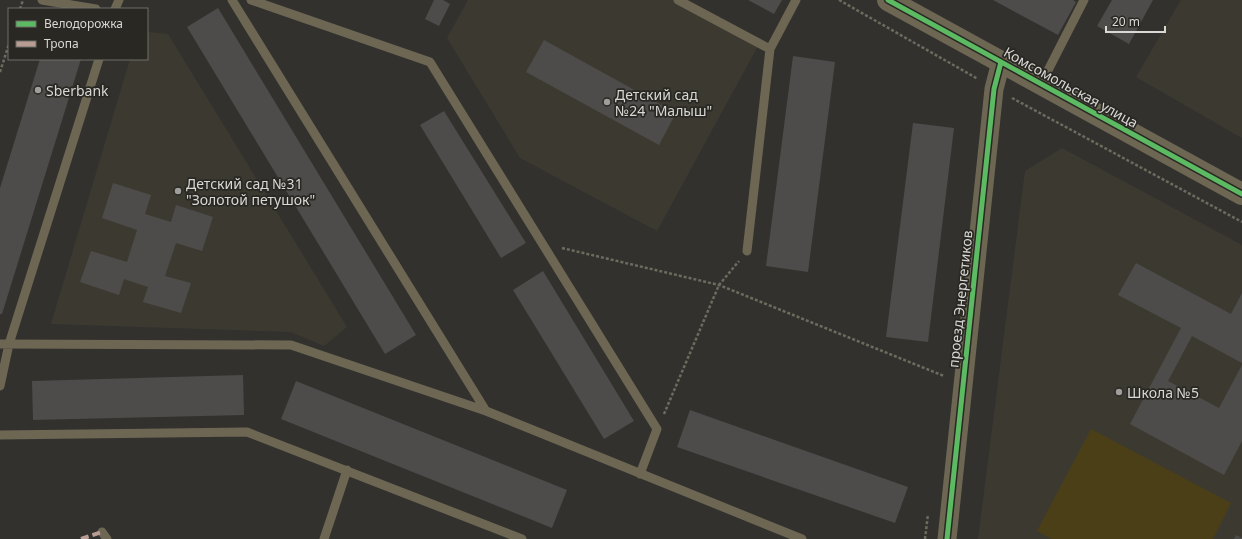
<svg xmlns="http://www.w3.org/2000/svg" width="1242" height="539" viewBox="0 0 1242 539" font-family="'Noto Sans',sans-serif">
  <rect width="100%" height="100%" fill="#32312e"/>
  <path fill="#3c3a30" d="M468,0H677L758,46L657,231L520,158L447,38Z
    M1181,0H1242V138L1136,77Z
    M147,32L168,34L347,327L324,346L291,332L51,324L130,59H147Z
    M1062,148L1242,245V539H978L1025,171Z"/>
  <path fill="#4b3f18" d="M1091,429L1231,503L1213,539H1052L1037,531Z"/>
  <path fill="#4d4c4a" d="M434,0H443L450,4L439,26L425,19Z
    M748,0H782L774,14Z
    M993,0H1073L1076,2L1058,35Z
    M1112,0H1153L1129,44L1097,26Z
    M218,8L416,335L385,354L187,27Z
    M544,40L676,113L659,145L526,72Z
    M793,56L835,62L808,272L766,266Z
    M40,59H81L2,314H0V188Z
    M444,111L526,243L501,258L420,125Z
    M913,123L954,128L928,342L886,337Z
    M113,183L151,195L145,214L171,222L176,205L213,217L202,251L176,243L165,276L191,283L181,313L143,302L148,287L124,279L119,295L80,282L91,251L127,262L137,230L102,218Z
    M1136,263L1231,314L1242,293V363L1192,336L1168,381L1219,408L1242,365V441L1224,475L1130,424L1181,328L1118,295Z
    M543,271L634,421L604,439L513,290Z
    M243,375L244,415L33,420L32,381Z
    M296,381L567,490L552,528L281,419Z
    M690,410L908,487L895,523L677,447Z
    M1236,535L1242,538V539H1234Z"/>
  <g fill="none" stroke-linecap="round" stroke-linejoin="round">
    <path stroke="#6e6a5e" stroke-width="2.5" stroke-dasharray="3 2" stroke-linecap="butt" d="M839,0L978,79
      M20,9L23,0
      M0,72L9,44
      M1012,98L1242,222
      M562,248L719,285L944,376
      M664,414L719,285L739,261
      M925,539L928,514"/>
    <path stroke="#6c6653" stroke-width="9" d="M42,0L96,9
      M232,0L486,411
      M251,0L430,62L657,429L640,474
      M678,0L770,49
      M115,9L119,0
      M1041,84L1084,0
      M747,251L770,49L796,0
      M0,344L291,345L486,411L802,539
      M0,386L9,344L99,59
      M0,435L247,432L522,539
      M102,532L107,539
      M324,539L347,470"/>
    <path stroke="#6c6653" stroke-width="19" d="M947,539L994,89L1001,62"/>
    <path stroke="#6c6653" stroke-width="22" d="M888,0L1242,194"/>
    <path stroke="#b99d93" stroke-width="4" stroke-dasharray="8 4" stroke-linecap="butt" d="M81,539L102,532"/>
    <defs>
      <path id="cycleway" d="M888,0L1242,194
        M947,539L994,89L1001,62"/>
    </defs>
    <use href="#cycleway" stroke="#292823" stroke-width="8"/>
    <use href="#cycleway" stroke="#5cba63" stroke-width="5"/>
  </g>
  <g fill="#9f9e9b" stroke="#292823" stroke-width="1.5">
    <circle cx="38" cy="90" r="4"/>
    <circle cx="607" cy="102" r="4"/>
    <circle cx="178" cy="191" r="4"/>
    <circle cx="1119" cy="392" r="4"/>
  </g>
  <g text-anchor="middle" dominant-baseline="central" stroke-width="3.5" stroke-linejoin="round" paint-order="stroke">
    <g font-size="14" fill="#d9d8d5" stroke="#292823">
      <text transform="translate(1071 87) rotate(29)">Комсомольская улица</text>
      <text transform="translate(960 299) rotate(-84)">проезд Энергетиков</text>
    </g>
    <g font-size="14" fill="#d9d8d5" stroke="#292823" text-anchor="start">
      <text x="46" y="90">Sberbank</text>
      <text x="615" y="94">Детский сад<tspan x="615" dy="16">№24 "Малыш"</tspan></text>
      <text x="186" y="183">Детский сад №31<tspan x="186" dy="16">"Золотой петушок"</tspan></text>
      <text x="1127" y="392">Школа №5</text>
    </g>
  </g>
  <rect x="8" y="8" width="140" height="52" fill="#292823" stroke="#6f6e6a"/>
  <rect x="16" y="21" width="20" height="6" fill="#5cba63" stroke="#6f6e6a"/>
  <text x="44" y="28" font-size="12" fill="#d9d8d5">Велодорожка</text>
  <rect x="16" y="41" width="20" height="6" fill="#b99d93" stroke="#6f6e6a"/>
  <text x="44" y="48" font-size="12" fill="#d9d8d5">Тропа</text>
  <path d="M1106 26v6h59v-6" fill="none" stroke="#d9d8d5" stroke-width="2"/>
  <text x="1112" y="26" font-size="12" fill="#d9d8d5" stroke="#292823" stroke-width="3" paint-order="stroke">20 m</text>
</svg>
